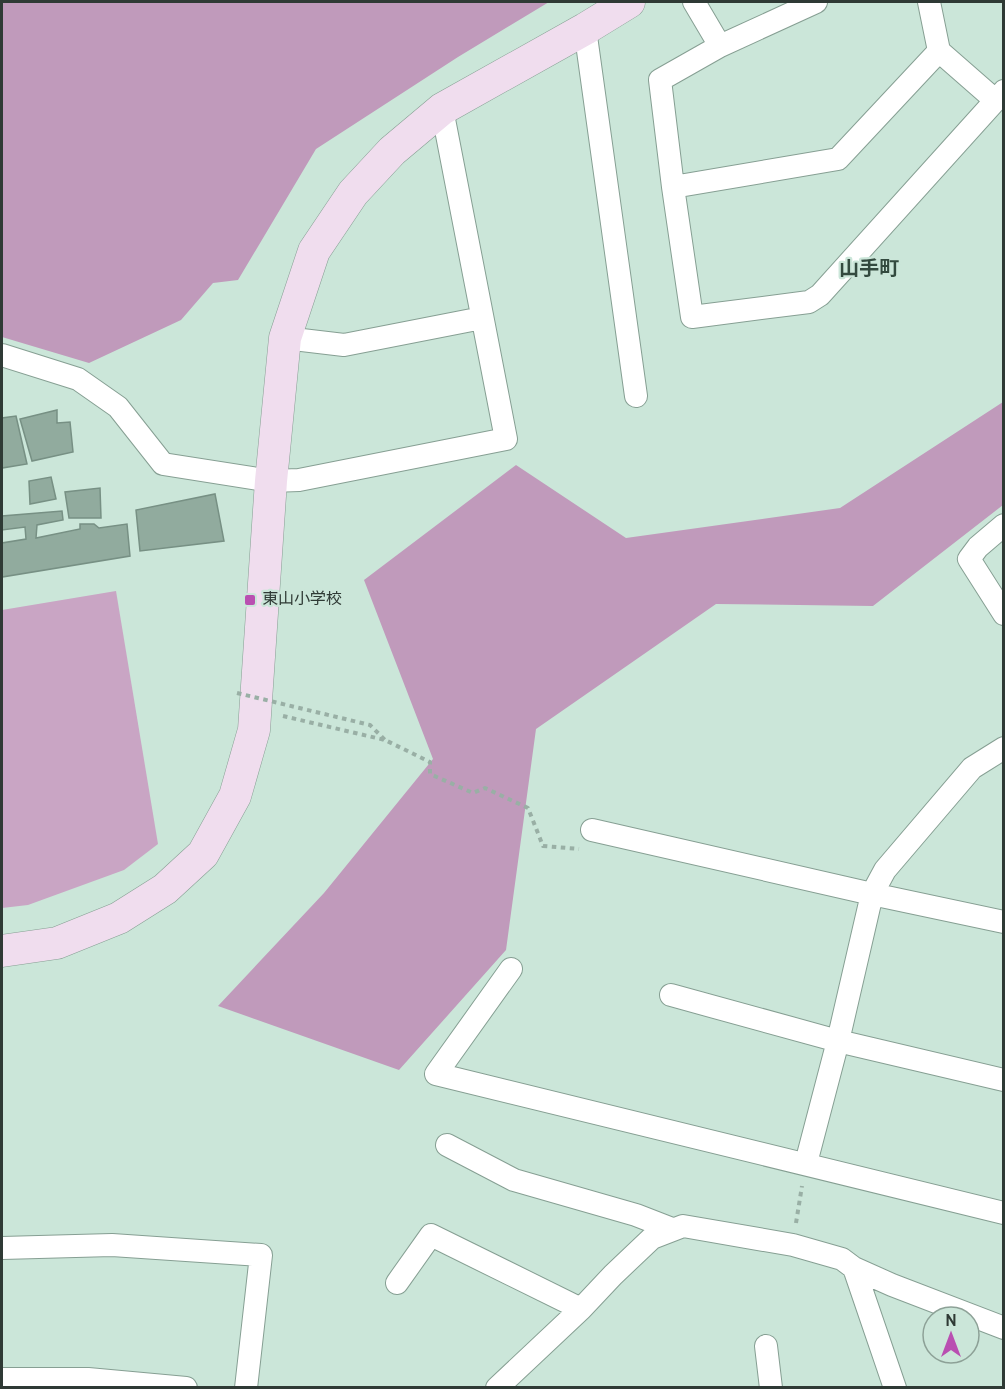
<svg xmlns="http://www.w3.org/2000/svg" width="1005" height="1389" viewBox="0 0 1005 1389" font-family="Overpass,'Noto Sans JP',sans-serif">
  <rect width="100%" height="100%" fill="#cbe6d9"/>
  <path fill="#c9a5c4" d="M116,591L158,844L124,870L28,905L2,908V610Z"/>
  <path fill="#c09abb" d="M2,2H549L458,57L316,149L238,280L213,283L181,320L89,363L2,337Z
    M1003,402V505L873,606L716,604L536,729L506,950L399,1070L218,1006L324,893L433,759L364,580L516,465L626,538L840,508Z"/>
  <path fill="#91ab9e" stroke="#779084" stroke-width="1.5" d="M57,410V423L70,422L73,452L32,461L20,419Z
    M16,416L27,464L2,468V418Z
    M51,477L56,499L30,504L29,481Z
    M100,488L101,518H69L65,492Z
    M215,494L224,541L140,551L136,510Z
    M62,511L63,520L37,525L36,538L80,529V524H94L99,528L127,524L130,556L2,577V543L26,539L25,527L2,530V516Z"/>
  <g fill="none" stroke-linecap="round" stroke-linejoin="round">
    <defs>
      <path id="street" d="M694,2L720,46L660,80L673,187L692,317L809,302L820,295L1004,91
        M929,2L939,51L995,100
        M585,29L636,396
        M720,46L816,2
        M673,187L838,159L939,51
        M285,338L344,345L482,318
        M2,355L78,379L118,407L163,464L271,481L299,480L506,439L442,109
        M1004,525L978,547L969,559L1004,614
        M592,830L872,894L1004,922
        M511,969L436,1074L1004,1213
        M671,995L838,1041L1004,1080
        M447,1145L514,1180L636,1215L672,1229
        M806,1163L838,1041L872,894L885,870L972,768L1004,748
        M2,1248L112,1245L261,1255L246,1388
        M854,1268L895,1388
        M397,1283L431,1235L581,1309
        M766,1346L771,1388
        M2,1379H88L186,1388
        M497,1388L581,1309L613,1275L652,1238L683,1226L793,1245L842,1259L854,1268L892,1285L1004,1328"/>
      <path id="secondary" d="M2,951L57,943L119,918L165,889L203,854L235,796L254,730L271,481L285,338L314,251L353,193L392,151L442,109L585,29L629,2"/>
    </defs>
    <use href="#street" stroke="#869f93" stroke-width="24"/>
    <use href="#secondary" stroke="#869f93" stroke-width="33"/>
    <path stroke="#99afa5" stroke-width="4" stroke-dasharray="4.5 4.5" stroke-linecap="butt" d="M283,716L385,740L430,762V774L473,793L485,788L528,808L543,846L579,849
      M796,1223L802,1186"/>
    <use href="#street" stroke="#fff" stroke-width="22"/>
    <use href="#secondary" stroke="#f0ddee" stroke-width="32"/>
    <path stroke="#99afa5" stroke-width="4" stroke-dasharray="4.5 4.5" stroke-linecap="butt" d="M237,693L370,725L385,740"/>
  </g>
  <rect fill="#b94fb1" stroke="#cbe6d9" stroke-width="2" x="244" y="594" width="12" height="12" rx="3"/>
  <g text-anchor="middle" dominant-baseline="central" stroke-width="4.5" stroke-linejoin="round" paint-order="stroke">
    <g font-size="16" fill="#2f3a35" stroke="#cbe6d9" text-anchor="start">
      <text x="262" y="600">東山小学校</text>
    </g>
    <g font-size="20" font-weight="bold" fill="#334a3f" stroke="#cbe6d9">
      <text x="869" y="270">山手町</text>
    </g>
  </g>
  <rect width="1005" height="1389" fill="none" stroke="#2f3a35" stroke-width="6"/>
  <g transform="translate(951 1335)"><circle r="28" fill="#cbe6d9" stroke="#8da197" stroke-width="1.5"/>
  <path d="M0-4.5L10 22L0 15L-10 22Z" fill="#b94fb1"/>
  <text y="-9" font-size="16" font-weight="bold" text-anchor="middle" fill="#2f3a35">N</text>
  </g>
</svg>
